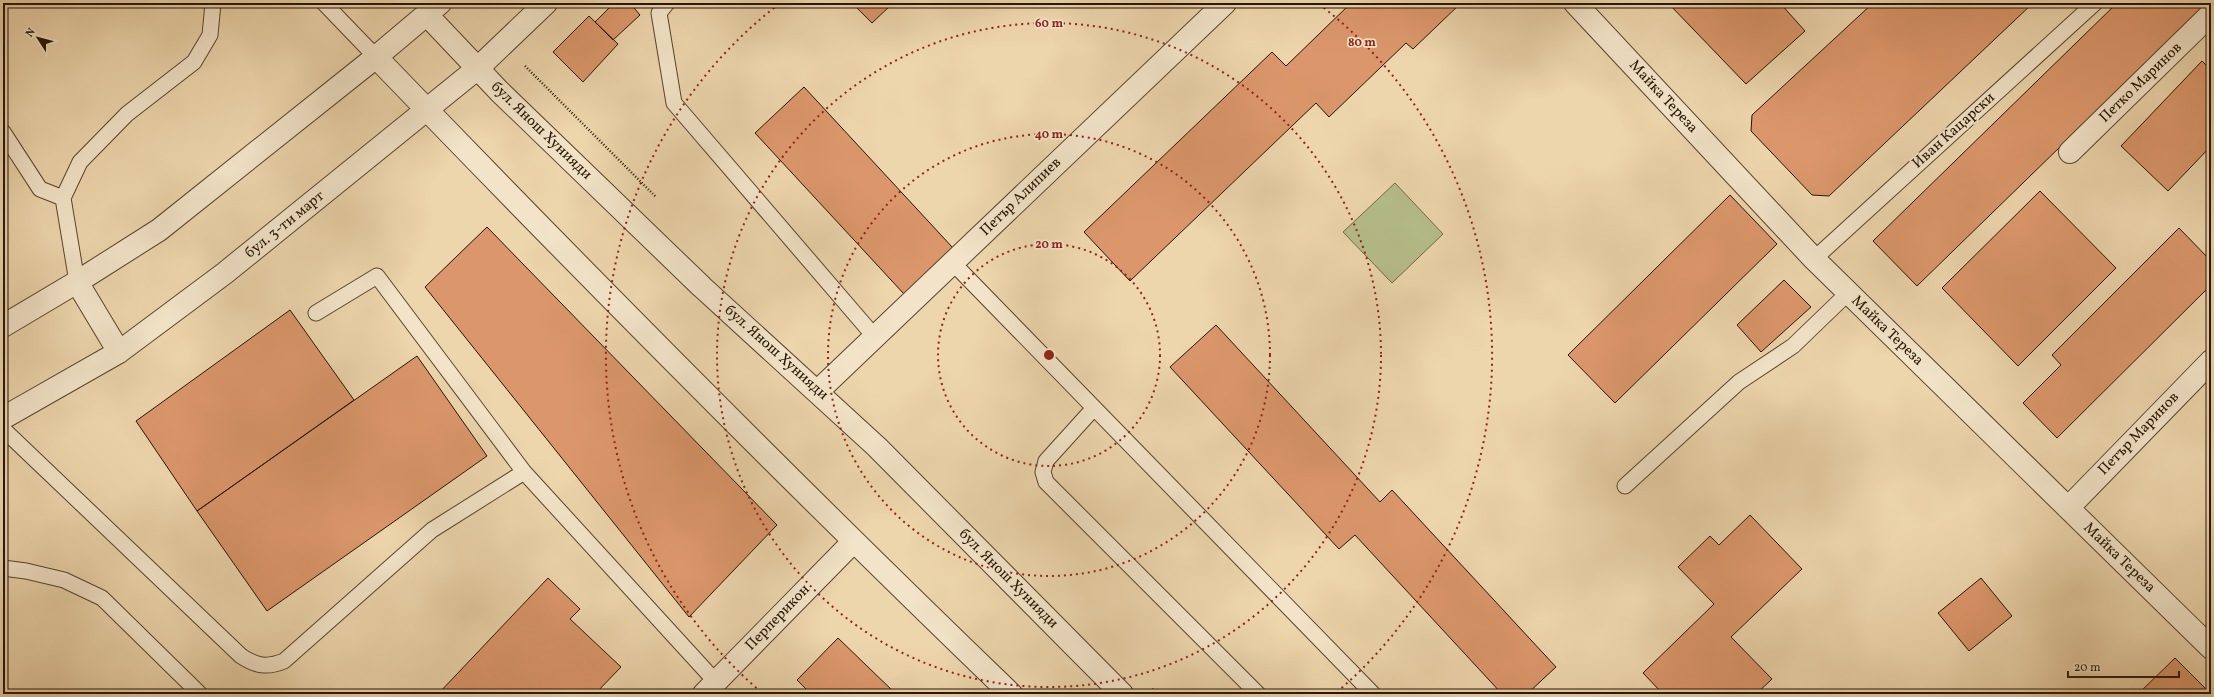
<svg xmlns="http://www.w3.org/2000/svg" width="2214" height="697" viewBox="0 0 2214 697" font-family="Vollkorn,serif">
  <rect width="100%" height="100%" fill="#edd5ac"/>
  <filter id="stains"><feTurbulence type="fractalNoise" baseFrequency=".005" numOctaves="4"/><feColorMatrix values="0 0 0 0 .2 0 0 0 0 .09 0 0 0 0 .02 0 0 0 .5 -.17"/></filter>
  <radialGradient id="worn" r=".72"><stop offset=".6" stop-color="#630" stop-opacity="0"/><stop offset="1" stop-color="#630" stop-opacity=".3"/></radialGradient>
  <path fill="#b5be8b" stroke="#6d6a46" d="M1395,183L1443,234L1392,283L1343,232Z"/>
  <path fill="#db976b" stroke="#251502" d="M614,3H630L640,15L613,40L595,22Z
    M852,3H893L872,23Z
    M1351,3H1367L1369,5L1371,3H1461L1413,49L1406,43L1329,117L1316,103L1130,281L1084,232L1272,52L1286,66Z
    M1668,3H1780L1805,31L1746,84Z
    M1873,3H2033L1829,196L1812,195L1751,131L1752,115Z
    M2117,3H2208L1917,286L1873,241Z
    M589,16L618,44L583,82L553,52Z
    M2202,61L2211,70V146L2168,191L2121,146Z
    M804,87L953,248L904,294L755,133Z
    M2040,191L2116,268L2018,366L1942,288Z
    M1730,195L1777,244L1615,403L1568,355Z
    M487,227L777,525L689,617L425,287Z
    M2179,228L2211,261V285L2057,438L2023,403L2061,365L2052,355Z
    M1784,280L1811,307L1761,352L1737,325Z
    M290,310L354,400L197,511L136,421Z
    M1216,325L1380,502L1392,490L1556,667L1527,694H1502L1355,535L1339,549L1170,367Z
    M417,356L487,456L267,611L197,511Z
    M1750,515L1802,569L1731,637L1772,679L1756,694H1663L1643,673L1714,604L1678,567L1710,536L1719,545Z
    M548,578L580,609L570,619L621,667L595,694H438Z
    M1981,578L2012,616L1969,651L1938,613Z
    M838,638L896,694H811L797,680Z
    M2175,658L2211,694H2138Z"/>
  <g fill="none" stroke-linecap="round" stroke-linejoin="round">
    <defs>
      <path id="service" d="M324,3L376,57
        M667,3L659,13L674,103L874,336
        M3,132L40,189L63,198
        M1814,259L2095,3
        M952,262L1373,694
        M77,282L63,198L80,162L127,114L194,62L210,35L213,3
        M316,313L377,276L524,472L716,682
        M1094,408L1046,461L1043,472L1046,482L1258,694
        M3,429L241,656C256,666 267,668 284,661L432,530L524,472
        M1625,486L1739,382L1793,346L1848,293
        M3,568L26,571L64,580L102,598L200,694"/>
      <path id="minor" d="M1575,3L1814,259L2211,648
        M2070,152L2211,14
        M818,391L1225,3
        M2068,508L2211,361
        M704,694L853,542"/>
      <path id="tertiary" d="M427,15L499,91L702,287L877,447L1122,694
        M376,57C584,273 795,486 1011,694
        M77,282L119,352
        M3,326L77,282L159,230L376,57L440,3
        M3,418L119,352L225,273L478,68L546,3"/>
    </defs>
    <use href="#service" stroke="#57452c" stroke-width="17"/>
    <use href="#minor" stroke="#57452c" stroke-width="24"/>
    <use href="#tertiary" stroke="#57452c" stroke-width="24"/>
    <path stroke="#251502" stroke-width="2.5" stroke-dasharray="1 2" stroke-linecap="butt" d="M525,66L656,197
      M1152,689L1158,694"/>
    <use href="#service" stroke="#f3e4c9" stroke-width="15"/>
    <use href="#minor" stroke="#f3e4c9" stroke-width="22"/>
    <use href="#tertiary" stroke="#f3e4c9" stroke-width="22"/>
  </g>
  <g fill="none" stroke="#8f2418" stroke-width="2" stroke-dasharray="2 4">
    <circle cx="1049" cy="355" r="111"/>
    <circle cx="1049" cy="355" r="221"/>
    <circle cx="1049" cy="355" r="332"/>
    <path d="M761 692A443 443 0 0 1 779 4M1319 4A443 443 0 0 1 1337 692"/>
  </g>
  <g text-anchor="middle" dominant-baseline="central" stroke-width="3.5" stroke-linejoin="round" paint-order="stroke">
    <g font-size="15" fill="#251502" stroke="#f3e4c9">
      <text transform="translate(2141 83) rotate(-44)">Петко Маринов</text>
      <text transform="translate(1663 97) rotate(47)">Майка Тереза</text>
      <text transform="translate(541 131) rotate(44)">бул. Янош Хунияди</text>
      <text transform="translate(1954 131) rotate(-42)">Иван Кацарски</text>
      <text transform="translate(1021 197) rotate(-44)">Петър Алипиев</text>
      <text transform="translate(285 225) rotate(-39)">бул. 3-ти март</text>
      <text transform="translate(1887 331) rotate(44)">Майка Тереза</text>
      <text transform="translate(776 353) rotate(42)">бул. Янош Хунияди</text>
      <text transform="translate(2139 434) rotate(-46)">Петър Маринов</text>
      <text transform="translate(2119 558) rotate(44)">Майка Тереза</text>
      <text transform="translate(1008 579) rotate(45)">бул. Янош Хунияди</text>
      <text transform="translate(778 618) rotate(-46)">Перперикон</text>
    </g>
  </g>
  <circle cx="1049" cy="355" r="6" fill="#8f2418" stroke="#f3e4c9" stroke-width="2"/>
  <g font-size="12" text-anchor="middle" font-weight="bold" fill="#8f2418" stroke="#f3e4c9" stroke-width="3.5" stroke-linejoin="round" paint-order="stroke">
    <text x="1049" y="27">60 m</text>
    <text x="1362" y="46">80 m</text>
    <text x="1049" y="138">40 m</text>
    <text x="1049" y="248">20 m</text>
  </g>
  <rect width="2214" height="697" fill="none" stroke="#edd5ac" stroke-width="16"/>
  <rect x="4" y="4" width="2206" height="689" fill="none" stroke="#251502" stroke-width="2"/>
  <rect x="8" y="8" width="2198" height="681" fill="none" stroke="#251502"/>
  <g transform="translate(38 38) rotate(306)" stroke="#f3e4c9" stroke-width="3" paint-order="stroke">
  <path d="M0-3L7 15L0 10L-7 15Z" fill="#251502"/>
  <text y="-6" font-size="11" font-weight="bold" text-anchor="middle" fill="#251502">N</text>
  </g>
  <path d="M2068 671v6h111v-6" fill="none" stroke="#251502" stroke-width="2"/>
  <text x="2074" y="671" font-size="12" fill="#251502" stroke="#f3e4c9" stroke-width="3" paint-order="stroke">20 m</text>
  <rect width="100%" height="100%" filter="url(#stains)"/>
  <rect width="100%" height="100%" fill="url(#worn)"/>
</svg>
